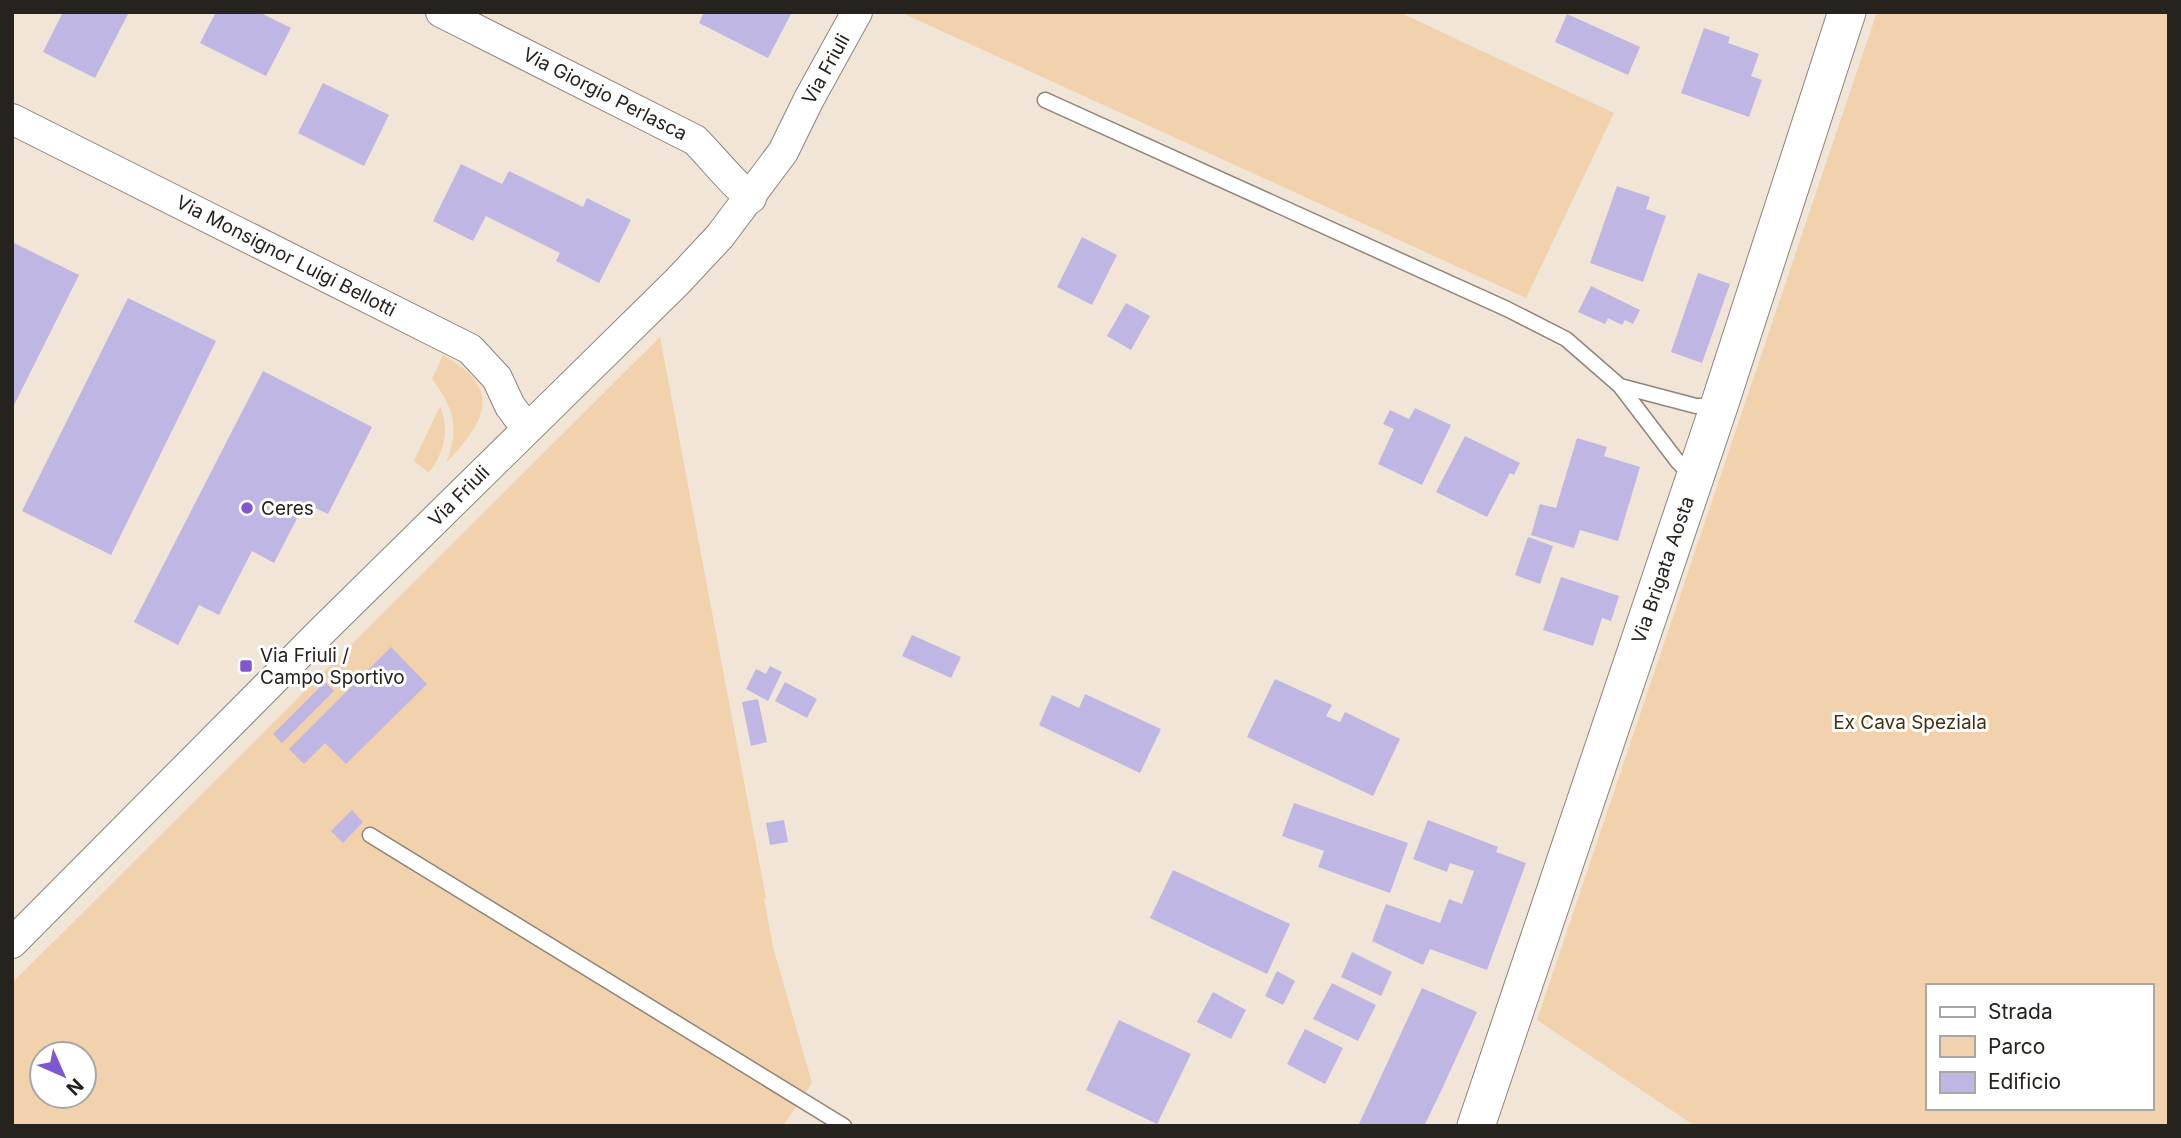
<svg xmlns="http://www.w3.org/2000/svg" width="2181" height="1138" viewBox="0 0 2181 1138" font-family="Inter,sans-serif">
  <rect width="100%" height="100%" fill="#f0e5d7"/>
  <path fill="#f1d2ad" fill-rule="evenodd" d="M900,12H1399L1614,113L1526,298Z
    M1877,12H2169V1126H1695L1537,1020ZM1927,986H2151V1108H1927Z
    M660,337L766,898L764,899L773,947L812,1083L783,1126H12V983ZM42,1054H84V1096H42Z
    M443,355C504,389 486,421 446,463C460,428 454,408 432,379Z
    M440,406C450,430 444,453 429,473L414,461Z"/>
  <path fill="#c0b6e4" d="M63,12H129L95,78L43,52Z
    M216,12H259L291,28L266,76L200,43Z
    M704,12H792L768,58L699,23Z
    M1567,14L1640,47L1628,75L1555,42Z
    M1704,28L1730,37L1728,43L1759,54L1751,76L1762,80L1749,117L1681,93Z
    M323,83L389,115L364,166L298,133Z
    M461,164L502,184L509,171L583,207L587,198L631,220L599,283L556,261L560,253L486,216L473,241L433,221Z
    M1617,186L1650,197L1646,209L1666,216L1643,282L1590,263Z
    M1082,237L1117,255L1092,305L1057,287Z
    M12,242L79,275L12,409Z
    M1698,273L1730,284L1702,363L1671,352Z
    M1591,286L1640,310L1633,324L1625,320L1622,325L1608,318L1605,324L1578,312Z
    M128,298L216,341L111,555L22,511Z
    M1126,303L1150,316L1131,350L1107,336Z
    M263,371L372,427L328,514L305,503L274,563L252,551L219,615L199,605L178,645L134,622Z
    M1415,408L1451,425L1422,485L1378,464L1394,429L1383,424L1390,410L1409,419Z
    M1465,436L1520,463L1514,475L1510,473L1487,517L1436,492Z
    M1577,438L1607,447L1604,456L1640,467L1618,541L1580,530L1574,548L1531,535L1540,504L1556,508Z
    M1528,537L1553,546L1540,584L1515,575Z
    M1561,577L1619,596L1611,621L1602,618L1593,646L1543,630Z
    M912,635L961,657L951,678L902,656Z
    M391,647L427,684L346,764L325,743L304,764L289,749Z
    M770,666L782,672L768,701L746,689L756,669L766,674Z
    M1275,679L1332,705L1326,716L1340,722L1345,712L1400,739L1373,796L1247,737Z
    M325,682L334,691L282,743L273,734Z
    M785,682L817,699L807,718L775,701Z
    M1085,694L1161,729L1140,773L1039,725L1052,695L1079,708Z
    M758,699L767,742L751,746L742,702Z
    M1294,803L1408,843L1390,893L1318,867L1324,851L1282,836Z
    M352,810L363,822L343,843L331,831Z
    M784,820L788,842L770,845L766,823Z
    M1428,820L1498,847L1496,852L1526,863L1487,970L1430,949L1423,965L1372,941L1386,904L1440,923L1449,899L1462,904L1474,871L1450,863L1447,872L1413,859Z
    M1173,870L1290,924L1267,974L1150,918Z
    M1352,952L1392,972L1381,996L1341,977Z
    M1277,971L1295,981L1283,1005L1265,996Z
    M1332,983L1376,1005L1358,1041L1313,1019Z
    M1422,988L1477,1012L1442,1089L1424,1126H1358Z
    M1213,992L1246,1010L1231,1039L1197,1022Z
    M1119,1020L1191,1054L1157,1124L1086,1090Z
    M1305,1029L1343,1048L1325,1084L1287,1064Z"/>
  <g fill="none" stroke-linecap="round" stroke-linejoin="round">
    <defs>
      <path id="service" d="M1045,100L1507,309L1566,339L1620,386L1678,462L1693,477
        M1620,386L1696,406H1717
        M370,835L844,1126"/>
      <path id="minor" d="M441,12L695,140C714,159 730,181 751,198
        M12,119L470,349L497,378L510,406L527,429
        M12,943L323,630L677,282L720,236L783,152L809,99L857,12"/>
      <path id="tertiary" d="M1476,1126L1719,406L1847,12"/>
    </defs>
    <use href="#service" stroke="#8f8478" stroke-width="17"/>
    <use href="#minor" stroke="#8f8478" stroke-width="32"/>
    <use href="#tertiary" stroke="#8f8478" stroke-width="39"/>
    <use href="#service" stroke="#fff" stroke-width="14"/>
    <use href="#minor" stroke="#fff" stroke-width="30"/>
    <use href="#tertiary" stroke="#fff" stroke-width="37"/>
  </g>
  <g fill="#7f57d0" stroke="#fff" stroke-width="2.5">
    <circle cx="247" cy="508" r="7"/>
    <rect x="239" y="659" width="14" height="14" rx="3.5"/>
  </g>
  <g text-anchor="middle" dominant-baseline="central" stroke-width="6" stroke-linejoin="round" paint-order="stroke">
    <g font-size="19" fill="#26221d" stroke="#fff">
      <text transform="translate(826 69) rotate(-61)">Via Friuli</text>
      <text transform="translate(605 94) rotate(27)">Via Giorgio Perlasca</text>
      <text transform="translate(286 256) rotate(27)">Via Monsignor Luigi Bellotti</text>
      <text transform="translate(459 496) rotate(-45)">Via Friuli</text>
      <text transform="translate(1663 570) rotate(-71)">Via Brigata Aosta</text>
    </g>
    <g font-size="19" fill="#26221d" stroke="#fff" text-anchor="start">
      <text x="261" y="508">Ceres</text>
      <text x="260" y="655">Via Friuli /<tspan x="260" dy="22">Campo Sportivo</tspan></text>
    </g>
    <g font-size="19" fill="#462f0f" stroke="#fff">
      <text x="1910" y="722">Ex Cava Speziala</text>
    </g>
  </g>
  <rect width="2181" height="1138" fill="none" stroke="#26221d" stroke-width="28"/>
  <rect x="1926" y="984" width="228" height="126" fill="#ffffff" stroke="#a8a7a5" stroke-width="2"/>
  <rect x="1940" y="1007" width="35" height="10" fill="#ffffff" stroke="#a8a7a5" stroke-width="2"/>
  <text x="1988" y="1019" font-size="21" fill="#26221d">Strada</text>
  <rect x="1940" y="1036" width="35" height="21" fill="#f1d2ad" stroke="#a8a7a5" stroke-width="2"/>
  <text x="1988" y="1054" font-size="21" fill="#26221d">Parco</text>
  <rect x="1940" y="1072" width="35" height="21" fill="#c0b6e4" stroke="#a8a7a5" stroke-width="2"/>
  <text x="1988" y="1089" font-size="21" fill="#26221d">Edificio</text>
  <g transform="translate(63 1075) rotate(135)"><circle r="33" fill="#ffffff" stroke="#a8a7a5" stroke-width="2"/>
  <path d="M0-5L12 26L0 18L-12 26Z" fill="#7f57d0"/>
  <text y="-10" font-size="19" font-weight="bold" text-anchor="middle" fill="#26221d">N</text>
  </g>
</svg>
